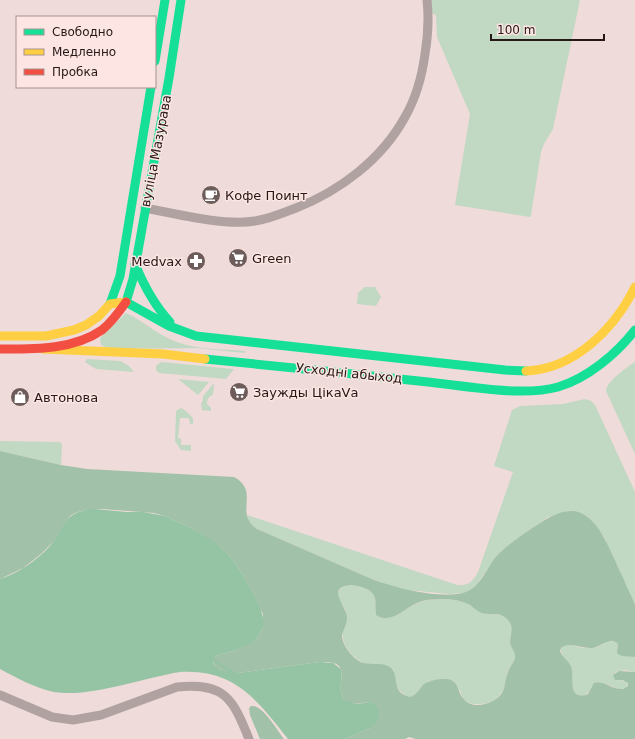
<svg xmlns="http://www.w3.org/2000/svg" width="635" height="739" viewBox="0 0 635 739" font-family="'DejaVu Sans',sans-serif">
  <rect width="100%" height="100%" fill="#efdbd9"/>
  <path fill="#c1d8c3" d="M430,0H580L553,129L544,144L541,152L531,215L530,217L455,205L470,114L437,37L436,15L431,13Z
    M365,287H375L381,297L376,306L357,304L358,293Z
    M126,313C142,320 155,333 172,340C194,350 221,349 245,351V353L197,348L111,349L101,345L100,338Z
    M87,359L120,361L129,366L134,372L96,369L85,362Z
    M161,362L233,369H234L226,379L159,373L156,370V366Z
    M635,362V454L606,391C607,381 627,367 635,362Z
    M178,379L209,382L198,395Z
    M214,383L213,395C208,397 207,399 207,404L211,408V411L202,410L201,404L203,400V396Z
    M585,399L591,401L595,405L635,492V606L604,537L587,516L579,513L571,511L548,517L509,545L496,558L477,584L470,590L464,593L449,594L408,590L390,586L374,580L257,529C252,525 247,522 247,515L457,585C468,586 473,582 478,572L513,472L494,466L512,410L520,406L563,404Z
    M181,408L186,411L193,418V424H190L189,418H180L178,438L181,439V445H191V451L181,450L175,441L176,413V411Z
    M0,441L59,442L62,444L61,465L0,451Z
    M351,585C359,586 372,588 375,598C376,603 375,609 376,615C392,626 407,605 423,601C436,598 455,598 468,604C472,606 476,611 481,612C491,616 504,611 511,623C514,630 511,635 510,641C510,647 516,650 516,655C516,661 510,666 508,671C506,675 507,679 506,683C502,698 491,705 476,704C467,704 462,699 460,690L430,681C422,684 419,694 410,697L406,696L399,690L396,686L394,674L385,665C370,665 359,664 349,651C346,647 343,642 343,637C342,630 348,620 346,612C345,605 336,601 338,593C340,586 345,586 351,585Z
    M608,641L616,642L618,644L617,650L635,657V672L625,670L615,672L619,680L626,681L628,685C620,695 612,684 604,684C600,685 596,686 592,687C589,695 577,701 573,690C570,683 574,675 571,667C568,660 560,656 561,648C569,641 577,648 586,648C595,649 602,645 608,641Z"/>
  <path fill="#a1c1a8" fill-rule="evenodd" d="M0,451L61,465L87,469L234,477C261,492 233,513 257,529L374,580C397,588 438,599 463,593C479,589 486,570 495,558C504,547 517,539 528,531C558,510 581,497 603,536C611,550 617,566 624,580C627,588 632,597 635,605C635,610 635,616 635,620C635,633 635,645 635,657C629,656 622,658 617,653L618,644C610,636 601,647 592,648C581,649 570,641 561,648L560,651C562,657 568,660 571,666C575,676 566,702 588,694L594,683C605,680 611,690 623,689L628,686V683L623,680H615L613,675L619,671L635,672V739H416L409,737L405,739H345L370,728L374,704C363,699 356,709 343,699C334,683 356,660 320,662L238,673C229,672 212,672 213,658L215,656L236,650L257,638L263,627V614L243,575L230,556L222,549L193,529L165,516L154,513L102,509L81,511L75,513L70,516L55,540L41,554L23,568L0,579ZM351,585C359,586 372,588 375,598C376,603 375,609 376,615C392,626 407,605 422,601C436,598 457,598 470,605C474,608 478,612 482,613C492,616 500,611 508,620C517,630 506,639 512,648C520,660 511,662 508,672C505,679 506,686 502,693C495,704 472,711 463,698C457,691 459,680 446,679C439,679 429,680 423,685C419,690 416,695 410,697C390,692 400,677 391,668C382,660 367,668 356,659C350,654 342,644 342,636C343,630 347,624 347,618C348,607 324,587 351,585Z
    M251,706C262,704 277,730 284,739H260L250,715L249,708Z"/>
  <path fill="#95c4a4" d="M94,509L127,512H143L165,516L193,529L214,542L230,556L243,575L260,607L264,621L263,627L257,638L251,643L236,650L215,656L213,662L214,665L220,670L230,672L238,673L320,662L333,663L341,669C343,679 338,689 343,699L352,703L357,704L371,702L374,704L379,710V714L377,722L370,728L345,739H288C257,700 235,669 180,672C142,678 90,698 54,692C35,688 17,678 0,669V579C18,573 36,561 49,547C68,526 61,512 94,509Z"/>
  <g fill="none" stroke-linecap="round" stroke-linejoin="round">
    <path stroke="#95c4a4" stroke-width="2.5" d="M211,659L236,674"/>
    <path stroke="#b0a2a0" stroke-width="9" d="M145,208C176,214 225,226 255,221C269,219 283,213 296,208C340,191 382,159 405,117C416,98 422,76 425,54C428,36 429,18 427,0
      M0,695L52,717L73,720L101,715L177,687C225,682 233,699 249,739"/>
    <path stroke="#16e098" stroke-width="9" d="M155,61L165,0
      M135,264C144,286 154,305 170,322
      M126,302L133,279L169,78L181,0
      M126,302L169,326L196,336L505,370L526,371
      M110,304L120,276L151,87
      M205,359C279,366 354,374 428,382C466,386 522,397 558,387C588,378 616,354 635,330"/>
    <path stroke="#ffcf43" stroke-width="9" d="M0,336H46L74,330L86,325L99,316L110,304L126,302
      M43,349L163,354L205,359
      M526,371C575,369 615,328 635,287"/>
    <path stroke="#f24e42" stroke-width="9" d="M0,349C34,349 73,350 102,330C112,322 119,312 126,302"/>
  </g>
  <defs>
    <symbol id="cafe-disc" viewBox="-11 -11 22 22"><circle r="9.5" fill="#6c5c5a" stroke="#fce5e2"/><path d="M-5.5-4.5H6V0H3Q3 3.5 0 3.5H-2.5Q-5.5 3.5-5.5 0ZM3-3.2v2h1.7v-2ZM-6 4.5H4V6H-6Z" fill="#fff"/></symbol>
    <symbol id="supermarket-disc" viewBox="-11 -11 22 22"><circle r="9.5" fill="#6c5c5a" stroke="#fce5e2"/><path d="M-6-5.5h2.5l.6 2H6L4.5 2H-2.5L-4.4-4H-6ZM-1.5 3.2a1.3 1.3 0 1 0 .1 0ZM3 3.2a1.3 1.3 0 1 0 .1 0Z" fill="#fff"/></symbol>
    <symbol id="pharmacy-disc" viewBox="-11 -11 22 22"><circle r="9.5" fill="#6c5c5a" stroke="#fce5e2"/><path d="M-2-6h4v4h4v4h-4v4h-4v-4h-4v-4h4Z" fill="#fff"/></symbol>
    <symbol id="shop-disc" viewBox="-11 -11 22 22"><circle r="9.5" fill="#6c5c5a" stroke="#fce5e2"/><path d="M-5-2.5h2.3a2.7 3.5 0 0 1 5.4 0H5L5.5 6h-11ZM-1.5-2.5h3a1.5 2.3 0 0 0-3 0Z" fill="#fff"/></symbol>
  </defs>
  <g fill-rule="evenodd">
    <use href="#cafe-disc" x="200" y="184" width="22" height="22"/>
    <use href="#supermarket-disc" x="227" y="247" width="22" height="22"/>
    <use href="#pharmacy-disc" x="185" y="250" width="22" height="22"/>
    <use href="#supermarket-disc" x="228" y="381" width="22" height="22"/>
    <use href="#shop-disc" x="9" y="386" width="22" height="22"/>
  </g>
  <g text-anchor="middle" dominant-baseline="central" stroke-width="3" stroke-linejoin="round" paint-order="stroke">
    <g font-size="13" fill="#251816" stroke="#fce5e2">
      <text transform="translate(156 151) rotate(-79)">вуліца Мазурава</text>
      <text transform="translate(349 373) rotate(6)">Усходні абыход</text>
    </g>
    <g font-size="13" fill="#251816" stroke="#fce5e2" text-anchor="start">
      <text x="225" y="195">Кофе Поинт</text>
      <text x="252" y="258">Green</text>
      <text x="182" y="261" text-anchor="end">Medvax</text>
      <text x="253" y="392">Заужды ЦікаVа</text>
      <text x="34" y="397">Автонова</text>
    </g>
  </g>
  <rect x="16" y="16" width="140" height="72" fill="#fce5e2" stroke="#a69390"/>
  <rect x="24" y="29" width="20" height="6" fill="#16e098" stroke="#a69390"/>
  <text x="52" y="36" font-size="12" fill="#251816">Свободно</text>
  <rect x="24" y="49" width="20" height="6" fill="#ffcf43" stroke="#a69390"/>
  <text x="52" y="56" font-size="12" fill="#251816">Медленно</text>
  <rect x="24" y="69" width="20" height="6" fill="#f24e42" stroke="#a69390"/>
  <text x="52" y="76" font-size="12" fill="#251816">Пробка</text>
  <path d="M491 34v6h113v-6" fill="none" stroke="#251816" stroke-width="2"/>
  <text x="497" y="34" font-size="12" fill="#251816" stroke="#fce5e2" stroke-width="3" paint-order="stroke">100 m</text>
</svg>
